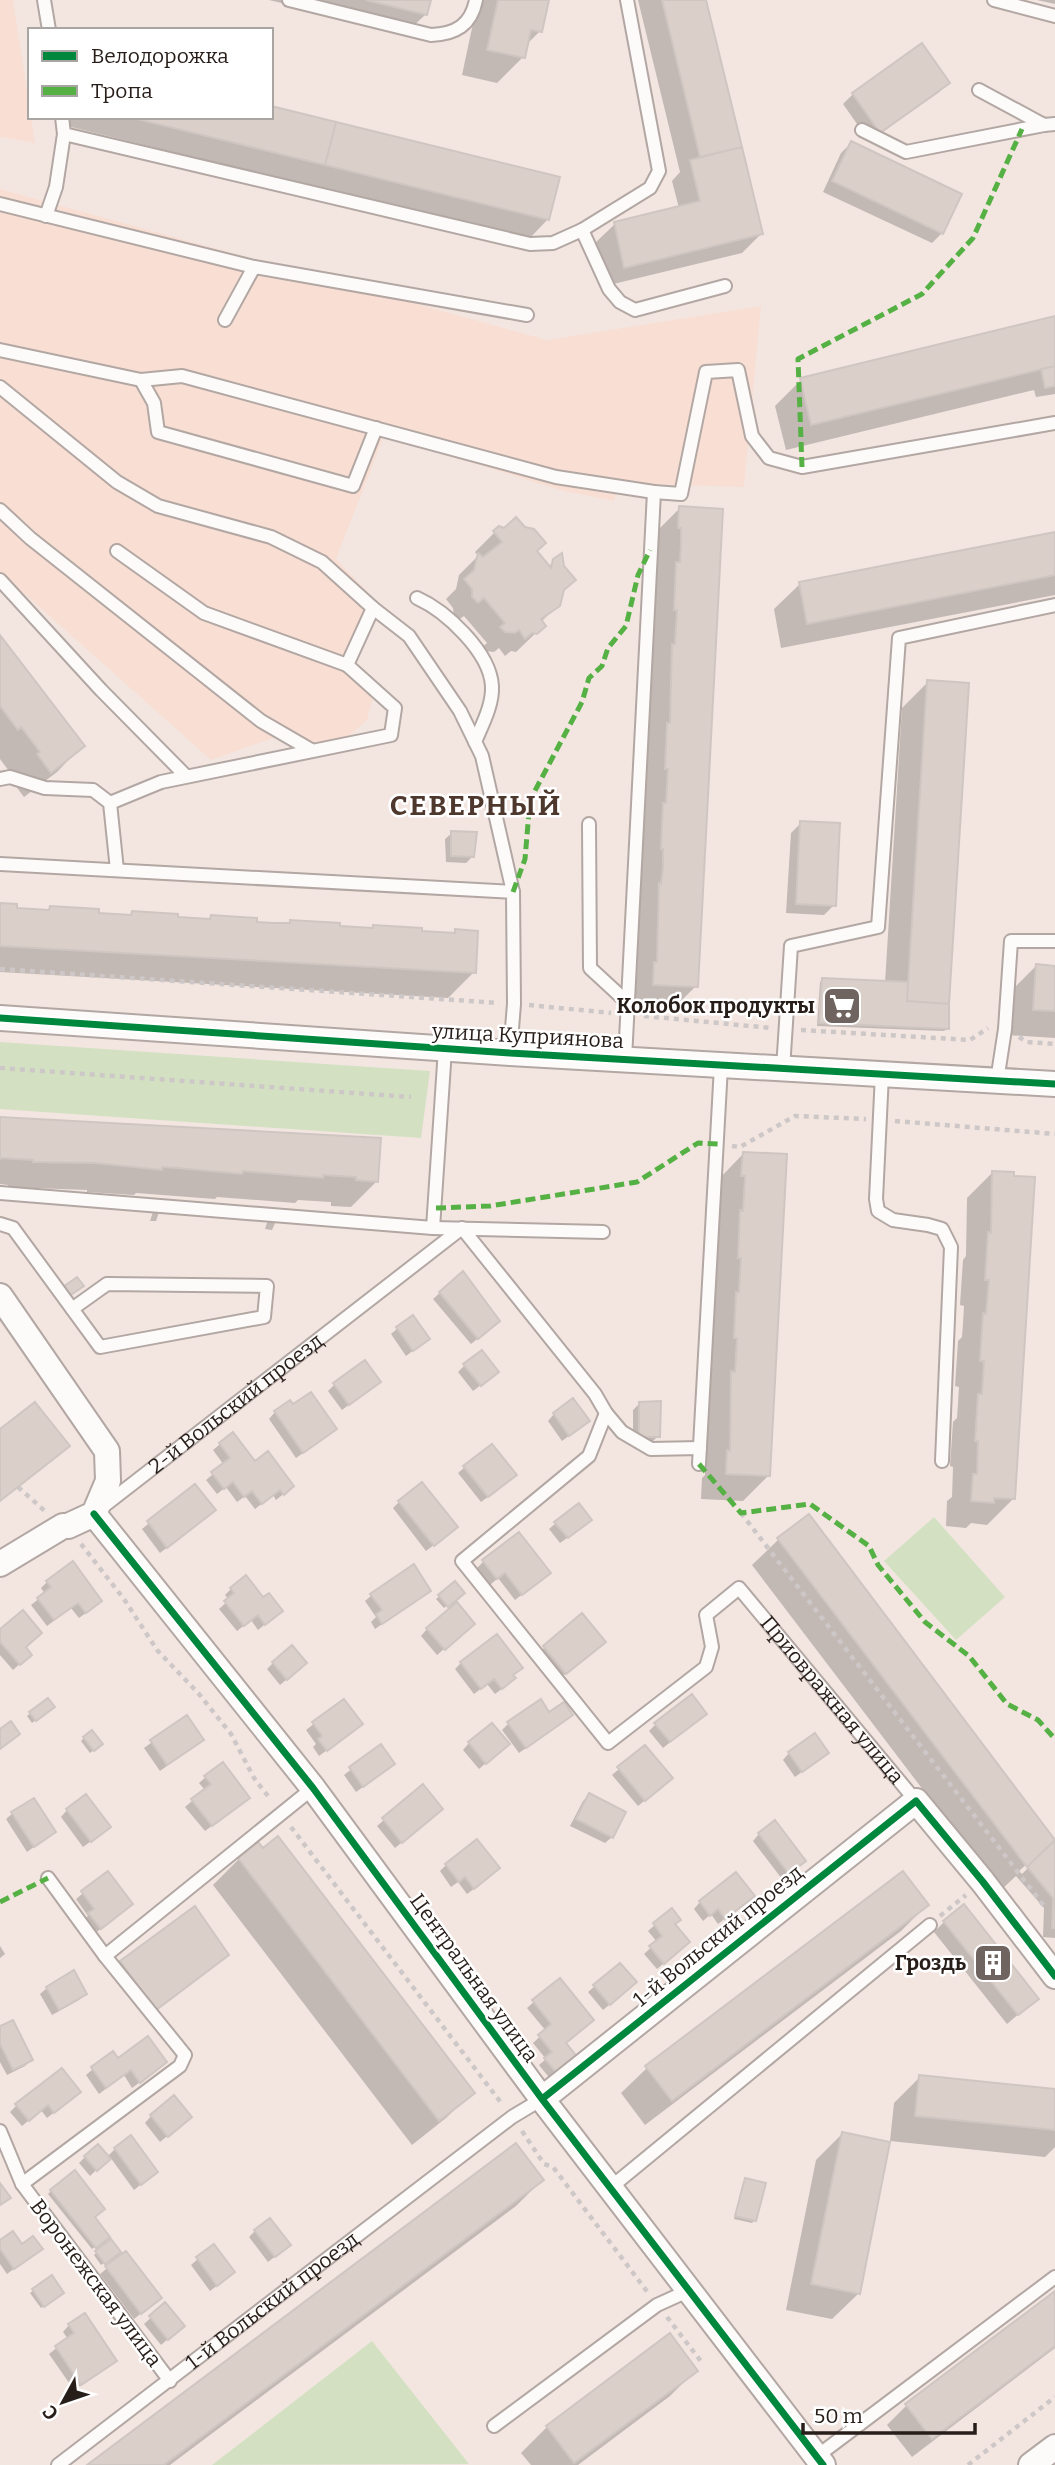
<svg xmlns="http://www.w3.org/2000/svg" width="1055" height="2465" viewBox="0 0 1055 2465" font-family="Bitter,serif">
  <rect width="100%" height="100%" fill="#f3e6e1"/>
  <path fill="#f8ded3" d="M0,0H13L35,143L0,137Z
    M0,189L547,340L761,306L744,487L619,483L614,501L564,491L384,436L336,559L378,603L353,662L377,681L367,720L331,751L273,738L211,760L0,572Z"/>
  <path fill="#d3e1c2" d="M0,1042L430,1071L421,1138L0,1109Z
    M934,1517L1005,1597L956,1640L884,1561Z
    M372,2341L469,2464L212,2465Z"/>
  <path fill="#0003" fill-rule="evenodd" d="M269,0H429L426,14L406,33Z
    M478,0H547L540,31L525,46L523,57L497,83L462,75Z
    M638,0H704L761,234L742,253L605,286L595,243L615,224L679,208L672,181L680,172Z
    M1037,0H1055V4Z
    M921,45L948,83L938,93L869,141L843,104L853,94Z
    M69,117H271L548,219L529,239L67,126Z
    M851,143L942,233L932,243L823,192L841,153Z
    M1055,318V394L1036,397L1034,390L786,450L775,406L801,380Z
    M680,508L721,510L696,986L670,1012L628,1010L654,534Z
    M499,528L535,551L548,567L554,561L562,592L558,605L541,622L543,626L516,652L511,651L505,656L499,648L494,652L485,651L482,647L487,643L464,616L457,621L454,616L453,608L446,599L456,589L459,575L478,556L475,552Z
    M1055,534V595L781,648L774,609L800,584Z
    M0,638L82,746L57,772L24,797L12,781L15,779L0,759Z
    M928,682L947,1029L944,1031L817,1026L820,982L823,980L885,983L902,708Z
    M801,823L834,905L824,915L786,913L791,833Z
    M452,833L473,856L466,863L446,862L445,839Z
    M0,905L15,909L47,911L50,908L97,915L128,917L132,913L176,919L208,920L211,917L255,923L288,925L291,922L371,930L374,926L452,935L456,931L474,972L448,998L0,972Z
    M1036,966L1055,967V1038L1008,1035L1010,992Z
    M0,1118L379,1140L377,1181L351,1207L331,1206V1202L298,1200L295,1203L217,1197L215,1199L136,1193L134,1195L87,1192V1190L8,1187V1185L0,1184Z
    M743,1154L769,1475L743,1501L701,1499L702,1478L705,1475L706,1399L710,1395L712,1363H709L716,1283H713L715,1238L718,1235L720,1201H716L718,1180Z
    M993,1172L1013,1499L987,1525L971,1523L966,1528L946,1526L947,1501L952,1497L953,1467L950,1466L953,1422L957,1418L959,1387L955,1386L958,1341L962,1337L963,1323L964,1306L960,1305L963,1260L966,1256L967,1198Z
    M153,1212H159L156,1221H150Z
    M268,1220L276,1221L272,1230L265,1229Z
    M462,1273L492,1327L471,1344L433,1299Z
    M398,1328L428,1339L406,1356L391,1334Z
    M465,1365L490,1378L473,1391L458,1372Z
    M379,1382L342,1410L328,1391L334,1385Z
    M640,1403L658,1436L651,1443H633V1410Z
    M275,1412L328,1435L296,1458L269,1419Z
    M554,1414L581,1427L562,1441L548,1421Z
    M232,1434L255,1463L286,1492L276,1500L273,1495L255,1509L245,1496L237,1502L226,1487L217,1494L206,1480L224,1465L213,1450Z
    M465,1467L508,1482L481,1502L458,1473Z
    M195,1486L207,1516L160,1553L142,1529Z
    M399,1502L449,1533L426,1551L393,1508Z
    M809,1516L1055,1842V1938L1043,1937L1044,1908L1016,1876L1000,1891L752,1565L778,1540ZM1029,1862V1867L1022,1874L1019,1871Z
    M556,1523L584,1526L560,1543L549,1529Z
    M483,1562L542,1579L515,1600L498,1578L490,1585L477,1568Z
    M47,1582L94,1607L79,1618L71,1608L47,1626L31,1605L45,1594L41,1588Z
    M455,1583L463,1593L444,1608L436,1599Z
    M231,1589L274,1617L258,1630L251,1620L237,1631L219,1609L229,1600L225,1595Z
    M429,1591L375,1629L371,1622L376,1617L365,1601L372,1595Z
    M582,1616L597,1648L559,1679L537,1654Z
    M427,1629L466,1630L437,1655L421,1636Z
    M0,1631L24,1648L23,1661L13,1670L0,1655Z
    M273,1663L299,1669L280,1685L267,1669Z
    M461,1663L512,1676L507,1685L495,1694L487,1684L474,1694L455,1669Z
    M48,1700L50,1709L32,1723L27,1716Z
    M343,1701L354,1730L319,1756L313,1747L316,1744L306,1730Z
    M549,1714L564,1721L519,1753L502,1730L509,1723Z
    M186,1717L202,1740L160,1771L144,1748Z
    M698,1720L663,1748L649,1731L656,1724Z
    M84,1738L98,1747L90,1753L81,1741Z
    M469,1743L501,1750L479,1769L463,1750Z
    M380,1747L386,1770L356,1792L344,1775Z
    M645,1747L665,1784L638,1806L612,1775Z
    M789,1753H827L795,1777L783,1760Z
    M206,1777L241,1804L205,1831L185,1807L205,1790L199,1783Z
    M423,1787L435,1815L395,1848L377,1826Z
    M589,1795L612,1837L605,1843L570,1826L583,1801Z
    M67,1810L102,1833L83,1847L61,1817Z
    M13,1813L54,1832L27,1852L6,1819Z
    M759,1834L797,1867L782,1879L753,1841Z
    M258,1845L472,2093L446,2118L412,2145L213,1885L239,1859Z
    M446,1865L492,1875L467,1894L458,1882L451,1887L440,1871Z
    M108,1873L125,1910L94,1934L83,1920L88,1916L76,1899Z
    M700,1902H746L718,1924L711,1914L703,1921L694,1909Z
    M927,1905L901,1931L645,2125L621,2093L647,2068Z
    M672,1910L681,1949L657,1969L644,1954L657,1942L648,1931Z
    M944,1922L1036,1999L1007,2024L934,1932Z
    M0,1946L5,1954L0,1958Z
    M220,1961L149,2015L115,1969L121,1963Z
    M559,1980L564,2044L577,2059L552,2081L539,2065L546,2059L533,2043L546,2031L527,2008Z
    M595,1986L628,1989L603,2010L588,1992Z
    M47,1988L85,1993L79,2000L52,2015L40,1994Z
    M0,2028L31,2060L25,2066L7,2075L0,2062Z
    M112,2053L117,2061L159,2068L132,2088L124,2075L99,2094L86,2075Z
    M920,2077L1055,2091V2147L1045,2157L890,2141L894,2103Z
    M72,2098L47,2118L41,2110L22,2126L10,2112L17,2105Z
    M151,2116L183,2123L160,2142L145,2123Z
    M842,2134L858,2294L832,2319L786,2310L816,2160Z
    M115,2149L156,2172L134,2190L110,2157L90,2176L79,2163L85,2157H107Z
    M542,2180L516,2206L170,2465H90Z
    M746,2180L755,2220L752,2223L734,2219L743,2182Z
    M51,2191L93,2218L108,2237L92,2249L48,2194Z
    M255,2231L282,2251L268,2262L249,2237Z
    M0,2242L40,2249L7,2274L0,2264Z
    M213,2246L227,2278L210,2291L191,2265Z
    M97,2252L116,2255L101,2265L94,2255Z
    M126,2253L160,2298L134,2319L100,2274Z
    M51,2278L59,2295L41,2308L30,2293Z
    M1055,2293V2348L912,2457L887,2425L906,2406Z
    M165,2305L176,2332L161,2345L144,2324Z
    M69,2325L115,2361L74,2390L49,2354L68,2339L63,2332Z
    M696,2370L670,2396L578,2465H531L521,2453L547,2427Z"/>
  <path fill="#dbcfca" stroke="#d0c6c1" stroke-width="2" d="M366,0H431L427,15Z
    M498,0H549L542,32L531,30L525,58L487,50Z
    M662,0H706L742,147L700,157Z
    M922,43L950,83L880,133L852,93Z
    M271,106L336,122L325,165L129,117H271Z
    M336,122L560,177L549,220L325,165Z
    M851,141L962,194L943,234L832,181Z
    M742,147L763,234L624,268L614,222L700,201L690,160Z
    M1055,316V366L811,425L800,378Z
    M1055,366V386L1045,388L1041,369Z
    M679,506L723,509L698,987L653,985L654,962H657L659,883L661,884L663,867V849H661L663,803H666L668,769H665L667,723H670L672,644H675L677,610H674L676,562H680L681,544V528H678Z
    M516,517L525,527L534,529L546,543L537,551L551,568L553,559L562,553L564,566L576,580L564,590L560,606L541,619L546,626L537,634L532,633L525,639L519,630L515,633L505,632L500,627L505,623L484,598L478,603L472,597V589L464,579L474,570L478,553L483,557L502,542L493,531L499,526L504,528Z
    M1055,532V575L807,624L799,582Z
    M0,635L85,746L51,773L37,754L40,752L21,727L18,730L0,706Z
    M927,680L969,683L949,1004L907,1001Z
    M800,821L840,823L836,906L796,904Z
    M451,831L477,832L474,857L451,856Z
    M0,903L17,904V908L49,910L50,906L99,909V913L131,915L132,911L178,914V917L210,919L211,915L257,918V922L273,923H290V920L340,923V926L356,927L373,928V925L422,928V931L455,933V929L478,931L476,973L0,946Z
    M1036,964L1055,966V1011L1033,1010Z
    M822,978L908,982L907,1001L949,1004V1029L819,1023Z
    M0,1117L381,1138L378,1182L356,1180V1177L339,1176L323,1175V1178L243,1171L242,1174L178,1168L162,1167V1170L95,1163L33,1162V1160L1,1158L0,1160Z
    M743,1152L787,1154L770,1476L726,1474L727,1450L730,1451L731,1371L735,1372L737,1338H734L736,1292H739L741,1258H738L740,1210L743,1211L745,1176H741Z
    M992,1171L1014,1172V1176L1035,1177L1015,1499L994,1498V1503L971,1501L973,1474H977L978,1441H975L978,1394H982L984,1361H980L983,1313L986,1314L989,1280H985L988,1232L991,1233Z
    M463,1271L500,1321L478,1339L439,1292Z
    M77,1277L84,1286L69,1296L63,1287Z
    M413,1315L430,1339L413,1351L396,1327Z
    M482,1350L499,1372L481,1386L463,1364Z
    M365,1360L381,1382L349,1405L333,1383Z
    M311,1392L337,1429L303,1453L274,1411L290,1400L293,1404Z
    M573,1398L590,1421L569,1436L553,1413Z
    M661,1401L660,1437H639V1402Z
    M35,1402L70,1446L0,1501V1429Z
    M233,1432L255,1461L268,1451L294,1486L284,1495L280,1490L262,1504L252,1491L244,1497L233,1482L224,1489L211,1472L230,1458L219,1443Z
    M492,1444L517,1475L488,1497L463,1466Z
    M422,1482L458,1527L434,1546L398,1501Z
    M195,1484L216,1510L167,1548L147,1521Z
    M579,1503L592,1520L568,1538L554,1522Z
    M809,1514L1055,1840L1027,1867L777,1538Z
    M519,1532L551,1573L522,1595L505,1573L497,1579L482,1560Z
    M73,1561L102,1601L86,1613L78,1603L54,1620L37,1598L51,1587L46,1581Z
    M414,1564L431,1591L382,1624L376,1614L382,1610L370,1594Z
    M246,1575L263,1597L269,1593L283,1611L265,1625L258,1615L244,1626L224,1601L234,1593L230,1588Z
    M455,1581L465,1593L448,1607L438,1595Z
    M457,1602L475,1624L445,1650L426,1628Z
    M23,1610L42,1633L26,1647L32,1655L20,1665L0,1642V1629Z
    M582,1613L606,1642L566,1674L543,1646Z
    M497,1634L523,1668L513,1675L516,1678L502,1689L494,1679L481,1689L460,1662Z
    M292,1645L307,1663L287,1680L272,1662Z
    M692,1694L707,1714L670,1742L654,1723Z
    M48,1698L55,1707L36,1721L29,1712Z
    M344,1699L363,1724L327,1751L318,1739L322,1736L312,1722Z
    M541,1699L549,1712L564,1702L573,1715L526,1748L507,1722Z
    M187,1715L204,1740L167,1765L150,1740Z
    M11,1721L20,1734L0,1749V1729Z
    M492,1723L510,1744L486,1764L468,1742Z
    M92,1730L103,1744L94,1751L83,1737Z
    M815,1733L829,1753L802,1772L788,1752Z
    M381,1744L395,1764L363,1787L349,1767Z
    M645,1745L673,1778L645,1801L617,1767Z
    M223,1762L250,1798L212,1826L191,1799L211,1784L204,1776Z
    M423,1784L443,1809L402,1843L382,1818Z
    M589,1793L626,1812L613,1838L576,1819Z
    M86,1794L111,1827L91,1842L66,1809Z
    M34,1798L56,1832L34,1847L11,1812Z
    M775,1820L806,1861L789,1874L758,1833Z
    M278,1836L475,2093L439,2121L238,1858L258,1842L263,1848Z
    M477,1839L500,1868L474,1889L465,1877L459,1882L445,1864Z
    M1055,1840V1928H1052L1053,1898L1027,1867Z
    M108,1871L133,1904L101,1929L88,1913L94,1909L81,1891Z
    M903,1871L929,1905L672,2101L645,2066Z
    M736,1872L755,1896L725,1919L718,1909L710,1916L699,1901Z
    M964,1904L1039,1999L1018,2015L943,1921Z
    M195,1906L229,1955L156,2010L120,1961Z
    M672,1908L681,1920L675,1924L690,1942L664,1964L649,1946L662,1936L653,1923Z
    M620,1963L637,1982L610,2005L593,1985Z
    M74,1970L87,1994L59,2010L46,1987Z
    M560,1978L594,2020L566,2043L579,2059L559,2076L544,2058L552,2052L538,2035L551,2024L532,2000Z
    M13,2020L33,2060L13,2070L0,2044V2026Z
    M148,2036L167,2062L140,2083L131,2070L106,2088L91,2067L113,2051L118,2058Z
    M62,2068L81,2092L54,2113L48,2105L29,2121L15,2104Z
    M919,2075L1055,2089V2130L915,2116Z
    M174,2095L192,2117L168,2137L150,2115Z
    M842,2132L890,2142L860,2294L811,2284Z
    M131,2135L158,2172L141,2185L114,2148Z
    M516,2143L544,2180L164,2465H87Z
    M98,2144L111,2159L97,2171L84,2156Z
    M75,2170L105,2209L95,2217L110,2237L96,2248L50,2190Z
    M745,2178L766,2183L756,2221L735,2216Z
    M0,2183L11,2198L0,2205Z
    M270,2218L291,2245L275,2257L254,2230Z
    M13,2231L22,2244L33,2236L43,2249L14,2269L0,2249V2240Z
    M111,2239L121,2252L105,2264L95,2251Z
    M214,2244L235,2272L217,2286L196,2257Z
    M126,2251L162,2298L141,2314L105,2266Z
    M52,2275L64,2293L44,2307L32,2289Z
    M1055,2291V2346L932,2439L905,2404Z
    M165,2302L185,2326L168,2340L149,2316Z
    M85,2313L117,2361L81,2385L55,2346L74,2333L68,2324Z
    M670,2333L698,2371L574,2463L546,2426Z"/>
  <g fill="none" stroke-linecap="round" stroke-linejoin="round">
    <defs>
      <g id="lane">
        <path d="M44,0L49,30"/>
        <path d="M289,0L431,35C456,34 471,25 476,0"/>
        <path d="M994,0L1055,16"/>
        <path d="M979,90L1044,125L1055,124"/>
        <path d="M62,117L64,134L530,244L553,243L582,230L650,188L659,171L627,0"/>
        <path d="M862,130L906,152L1044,125"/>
        <path d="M0,204L254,267"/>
        <path d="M46,216L56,187L64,134"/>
        <path d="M582,230L609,289L620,302L635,310L725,286"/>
        <path d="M225,320L254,267L527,315"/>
        <path d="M0,350L141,380L182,376L556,477L654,492"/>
        <path d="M141,380L154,403L158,432L353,486L376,428"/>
        <path d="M0,387L117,482L158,506L271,537L322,562L373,608"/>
        <path d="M0,510L30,538L261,721L311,750"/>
        <path d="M117,551L204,613L347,665L373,608L409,636L460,711L482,756L513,892"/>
        <path d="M0,580L101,690L186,776"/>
        <path d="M417,598C446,611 490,652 492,686C493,705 482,725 475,742"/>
        <path d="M0,779L10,777L45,788L93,790L110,803L117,870"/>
        <path d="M110,803L161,782L391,735L395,708L347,665"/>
        <path d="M589,824L590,968L629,1004"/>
        <path d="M0,864L513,892L514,1004L510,1053"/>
        <path d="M625,1059L654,492L681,494L706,372L738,370L752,436L769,458L802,467L1055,423"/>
        <path d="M783,1069L791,946L878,927L899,638L1055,605"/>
        <path d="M882,1074L876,1199L878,1211L893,1220L928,1225L942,1229L951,1247L942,1461"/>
        <path d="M997,1081L1005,1029L1011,941H1055"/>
        <path d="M0,1193L433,1228L445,1049"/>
        <path d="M0,1224L13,1228L100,1347L264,1317L267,1286L107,1284L72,1309"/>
        <path d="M433,1228L603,1232"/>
        <path d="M606,1413L622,1432L651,1449L700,1448"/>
        <path d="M699,1464L721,1066"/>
        <path id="s1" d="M100,1509L462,1228L595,1394L606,1413L589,1456L462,1561L608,1743L706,1667L712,1647L706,1615L739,1588L916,1801"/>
        <path d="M105,1956L313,1788"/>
        <path d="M0,2131L22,2184L170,2381"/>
        <path d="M22,2184L180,2066L185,2055L105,1956L48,1878"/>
        <path d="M610,2188L930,1925"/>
        <path d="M494,2426L657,2305L690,2290"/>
        <path d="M816,2457L1055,2277"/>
        <path id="s2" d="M58,2465L512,2117L542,2099"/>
      </g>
      <path id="street" d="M0,1018L510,1053L1055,1084
        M0,1296L107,1451L108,1481L94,1514
        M94,1514L313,1788L542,2099L823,2465
        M0,1564L63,1526H68L94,1514
        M542,2099L916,1801L983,1882L1055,1976
        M1031,2465L1055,2447"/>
    </defs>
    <use href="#lane" stroke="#b2a7a3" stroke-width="16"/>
    <use href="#street" stroke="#b2a7a3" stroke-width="28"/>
    <path stroke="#cdc8c7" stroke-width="4.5" stroke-dasharray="5 5" stroke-linecap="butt" d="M0,969L499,1003
      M529,1005L611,1013
      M644,1016L771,1028
      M801,1030L970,1040L988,1028
      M1019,1037L1027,1042L1055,1044
      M0,1068L411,1097
      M895,1121L1055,1134
      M732,1146L740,1147L795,1116L866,1119
      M18,1487L46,1512
      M741,1513L1044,1906
      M81,1544L124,1599L157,1650L199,1694L231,1734L254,1778L271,1800
      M291,1827L502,2104
      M940,1916L966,1895
      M522,2131L544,2164L553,2167L649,2294
      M667,2317L703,2364
      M968,2465L1055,2397"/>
    <use href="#lane" stroke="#fdfbfa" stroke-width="12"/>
    <use href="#street" stroke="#fdfbfa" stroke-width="24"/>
    <path stroke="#56b145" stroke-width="5" stroke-dasharray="10 5" stroke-linecap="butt" d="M802,467L798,359L922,294L973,238L1022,129
      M513,892L525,859L530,800L582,702L589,678L602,666L608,648L626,626L638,575L650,550
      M436,1208L490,1206L637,1182L698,1143L718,1144
      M699,1464L741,1513L810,1504L869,1546L878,1565L925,1622L969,1656L1007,1704L1038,1720L1055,1739
      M0,1902L48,1878"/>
    <defs>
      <path id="cycleway" d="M0,1018L510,1053L1055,1084
        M94,1514L313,1788L542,2099L823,2465
        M542,2099L916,1801L983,1882L1055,1976"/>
    </defs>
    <use href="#cycleway" stroke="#fff" stroke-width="11"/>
    <use href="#cycleway" stroke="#00873e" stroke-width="7"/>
  </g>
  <defs>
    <symbol id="supermarket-square" viewBox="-11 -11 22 22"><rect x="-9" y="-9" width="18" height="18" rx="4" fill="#6f645f" stroke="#fff"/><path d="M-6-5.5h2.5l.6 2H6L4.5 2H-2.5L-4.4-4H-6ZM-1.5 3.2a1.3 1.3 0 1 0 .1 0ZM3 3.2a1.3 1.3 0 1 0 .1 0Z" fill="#fff"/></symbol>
    <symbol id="building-square" viewBox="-11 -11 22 22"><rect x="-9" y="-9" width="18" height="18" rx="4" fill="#6f645f" stroke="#fff"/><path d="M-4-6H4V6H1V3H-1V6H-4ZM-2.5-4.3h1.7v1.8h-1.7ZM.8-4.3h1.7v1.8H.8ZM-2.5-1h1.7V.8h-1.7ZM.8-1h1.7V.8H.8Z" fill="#fff"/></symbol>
  </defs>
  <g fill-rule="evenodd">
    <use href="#supermarket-square" x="820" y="984" width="44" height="44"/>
    <use href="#building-square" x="971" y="1941" width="44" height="44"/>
  </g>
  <g text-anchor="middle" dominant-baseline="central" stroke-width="5" stroke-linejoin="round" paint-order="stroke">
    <g font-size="21" font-weight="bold" fill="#281e19" stroke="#fff" text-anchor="end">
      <text x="815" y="1006">Колобок продукты</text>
      <text x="966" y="1963">Гроздь</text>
    </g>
    <g font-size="21" fill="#281e19" stroke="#fff">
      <text transform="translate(528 1036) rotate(3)">улица Куприянова</text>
      <text stroke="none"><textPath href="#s1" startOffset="172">2-й Вольский проезд</textPath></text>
      <text stroke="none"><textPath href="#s1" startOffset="1503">Приовражная улица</textPath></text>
      <text transform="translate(718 1936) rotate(-39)">1-й Вольский проезд</text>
      <text transform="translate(474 1978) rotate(54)">Центральная улица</text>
      <text transform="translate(96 2283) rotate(53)">Воронежская улица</text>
      <text stroke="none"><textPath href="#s2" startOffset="270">1-й Вольский проезд</textPath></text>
    </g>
    <g font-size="28" font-weight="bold" letter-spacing="2" fill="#4e372d" stroke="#fff">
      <text x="476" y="805">СЕВЕРНЫЙ</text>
    </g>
  </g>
  <rect x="28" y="28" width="245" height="91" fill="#ffffff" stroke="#a9a5a3" stroke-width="2"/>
  <rect x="42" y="51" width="35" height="10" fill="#00873e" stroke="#a9a5a3" stroke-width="2"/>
  <text x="91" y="63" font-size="21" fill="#281e19">Велодорожка</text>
  <rect x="42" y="86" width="35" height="10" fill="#56b145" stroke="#a9a5a3" stroke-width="2"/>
  <text x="91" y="98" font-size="21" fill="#281e19">Тропа</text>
  <g transform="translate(63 2402) rotate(230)" stroke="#ffffff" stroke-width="5" paint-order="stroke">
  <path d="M0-5L12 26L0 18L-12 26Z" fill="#281e19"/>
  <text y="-10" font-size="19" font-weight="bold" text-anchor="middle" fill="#281e19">С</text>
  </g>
  <path d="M803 2423v10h172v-10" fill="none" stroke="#281e19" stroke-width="3.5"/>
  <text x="814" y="2423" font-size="21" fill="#281e19" stroke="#ffffff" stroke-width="5" paint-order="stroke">50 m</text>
</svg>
